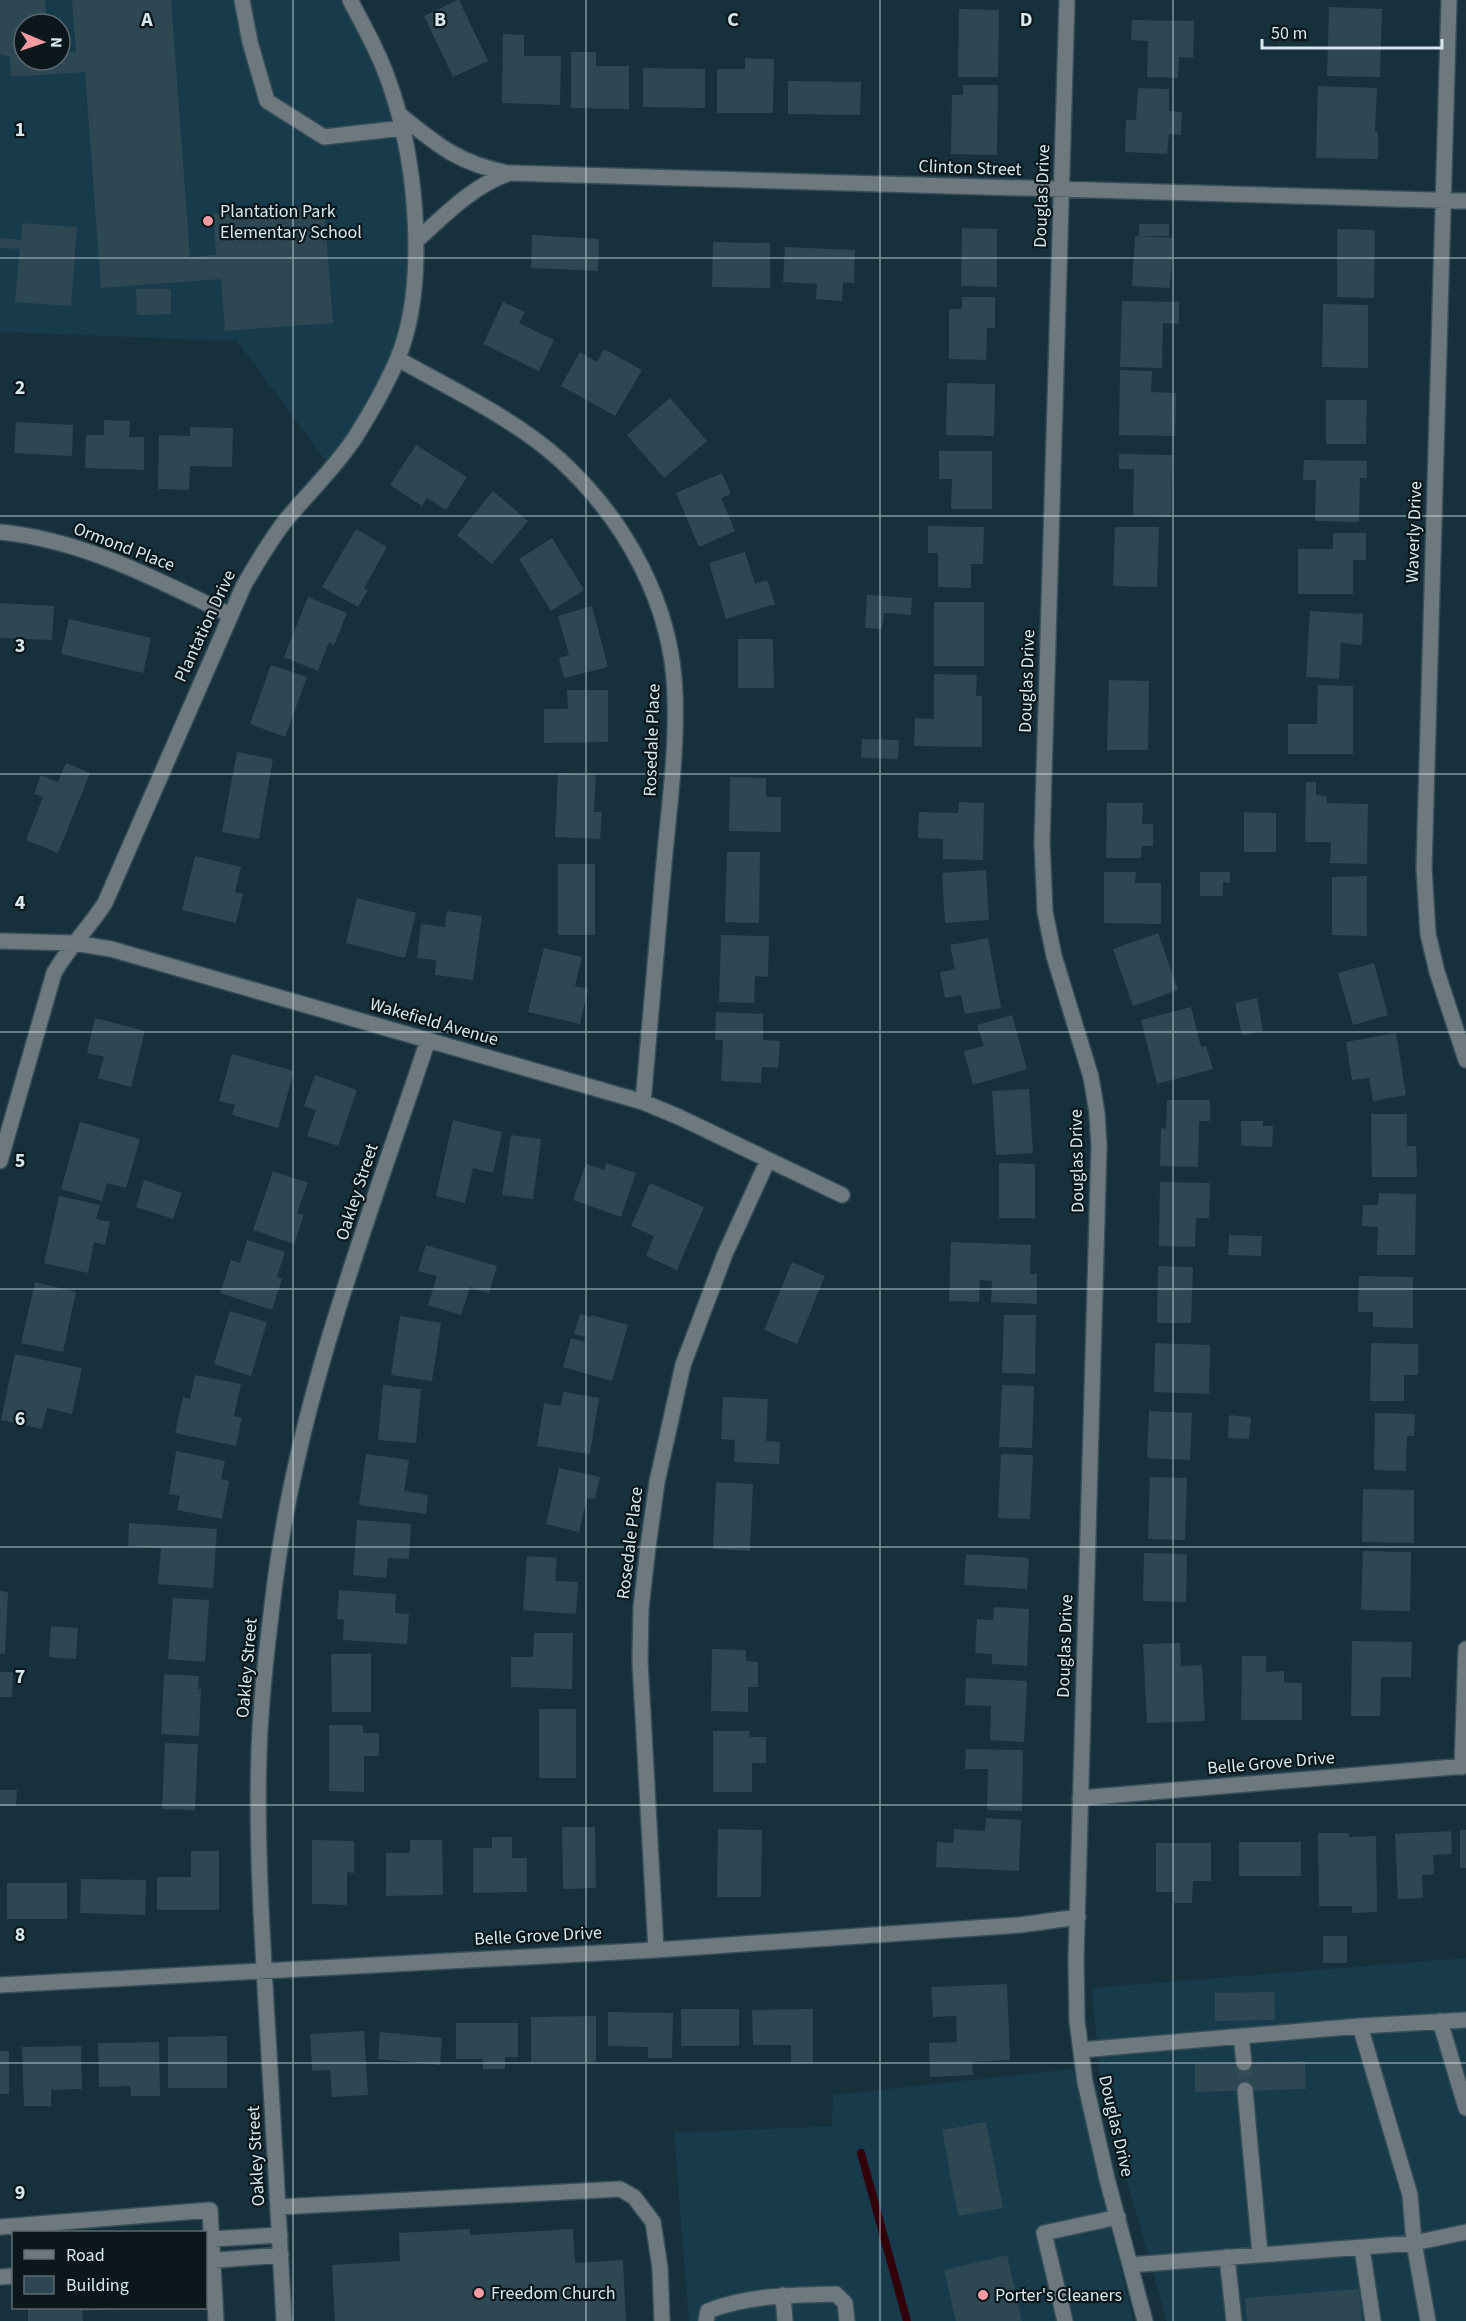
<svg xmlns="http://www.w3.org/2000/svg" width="1466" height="2321" viewBox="0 0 1466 2321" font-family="'Source Sans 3',sans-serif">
  <rect width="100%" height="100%" fill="#17313c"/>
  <path fill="#173b4a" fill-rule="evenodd" d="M0,0H350L392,91L416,241L398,359L332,469L237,341L0,332ZM24,24H60V60H24Z
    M1466,1958V2321H1167L1101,2089L1092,1988Z
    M1073,2069L1133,2321H689L674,2133L832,2126L833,2095Z"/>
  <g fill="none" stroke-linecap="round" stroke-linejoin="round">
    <path stroke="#32000b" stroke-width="8" d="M861,2153L907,2321"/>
  </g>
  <path fill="#2d4753" d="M0,0H45L47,24H24V43L15,44L16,56H24V60H60V53L76,52L72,0H171L190,257L216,255L213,214L324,206L333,323L225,331L221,279L101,288L85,72L11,77L10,57L0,54Z
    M457,0H459L488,61L453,77L424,16Z
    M1329,7L1382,9L1380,77L1327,76Z
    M959,9L999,10L998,77H958Z
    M1132,20L1194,21L1193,58L1179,57L1178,78L1147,77L1148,41L1131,40Z
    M503,34L524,35V56H561L560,105L502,103Z
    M571,52H596V66H629V109L571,108Z
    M745,58L774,59L773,113H717V69H745Z
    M643,68L705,69V108L643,107Z
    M788,81L861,82L860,115L788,114Z
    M963,85H998L997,155L951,154L952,95H963Z
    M1318,86L1377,88L1375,132H1378V159L1316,158Z
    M1138,88L1169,89V111L1182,112L1181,135L1169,134L1167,154L1125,152L1126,120H1136Z
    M22,223L77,227L71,306L15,302L20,249L0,248V238L21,240Z
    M1139,224H1169V236H1139Z
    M962,228L997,229V287L961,286Z
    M1337,229L1375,230L1374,298L1337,297Z
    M532,235L599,239L598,271L531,268Z
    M1135,236L1173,238L1170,288L1132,286Z
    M713,242L770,243V288L712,287Z
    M785,247L855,250L854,283L843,282L842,301L816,299L817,284L783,282Z
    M136,289H171V314L137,315Z
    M962,297H995V328H987L986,360L949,359V309H962Z
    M1122,301L1179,302V324L1163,323L1162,368L1120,367Z
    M503,302L525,312L519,323L554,340L539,371L483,344Z
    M1323,304L1368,305V368L1322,367Z
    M604,349L642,370L615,416L561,386L580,352L597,362Z
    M1120,370L1152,371L1151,392L1176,393L1175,436L1119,435Z
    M947,383L995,384L994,436L946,435Z
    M670,398L707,441L664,478L627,435Z
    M1326,400H1367L1366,444H1326Z
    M104,420L130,421L129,437H144V470L85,468L86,435H104Z
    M16,422L73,425L72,456L14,453Z
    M190,427L233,428L232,467L190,466L189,490L158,489L159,435L190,436Z
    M416,445L467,477L446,510L427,498L422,506L390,485Z
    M939,451H992V509H951L952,479H939Z
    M1119,454L1172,455L1171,517L1133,516L1134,469H1119Z
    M1304,460L1367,461V478H1360L1359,522L1315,521L1316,480H1303Z
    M722,473L731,494L721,498L735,531L699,547L676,493Z
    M493,491L528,521L492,564L457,535Z
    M928,526L984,527L983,564H971V588L938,587V553H928Z
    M1115,527H1159L1157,587L1113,586Z
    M356,529L387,547L364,588L368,590L358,607L322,587Z
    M1333,533H1366V560H1353V594H1298V549H1333Z
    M552,538L584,590L551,611L519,559Z
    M745,552L755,584L767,580L775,604L726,619L709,563Z
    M867,595L912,598L911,615L884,613L882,629L865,628Z
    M308,597L347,613L334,645L329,642L318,671L284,657Z
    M934,602H984V666H934Z
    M0,603L54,606L52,640L0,638Z
    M592,606L608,667L564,678L559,658L569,655L558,616Z
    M1310,611L1363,614L1362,645L1341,643L1339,679L1306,677Z
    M69,619L151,638L143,673L61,654Z
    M738,639H773L774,688H738Z
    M271,665L307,677L285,737L250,724Z
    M934,674L977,675L976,696H982V747L914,746L915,718L934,719Z
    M1109,680L1149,681L1148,750H1107Z
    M1318,685L1353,686V754H1288V724H1317Z
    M567,690H608V742L544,743V709H568Z
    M862,739L899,740L898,759L861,758Z
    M237,752L273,759L259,839L222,832Z
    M66,763L90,773L58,853L26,840L43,797L34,794L41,775L58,782Z
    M558,773L596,775L594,812H602L600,839L555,837Z
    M730,777L766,778V797H781V832L729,831Z
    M1306,782H1316V795L1326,796L1327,803L1368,804L1367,864L1330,863L1331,842H1305Z
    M959,802L984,803L983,860L943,859V839L918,838L919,812L958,813Z
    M1107,803H1143L1142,824H1153V846H1142L1141,858H1106Z
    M1244,812L1276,813V852H1244Z
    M727,852H760L759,923L725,922Z
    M195,856L241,867L235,892L243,894L236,923L182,910Z
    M558,864H595V935H558Z
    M986,870L989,920L945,923L942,873Z
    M1104,872H1136L1135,883H1161V924L1104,923Z
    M1200,872H1230V883L1223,882V896H1200Z
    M1367,876V936L1332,935V877Z
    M357,898L416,913L405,958L346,943Z
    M447,911L482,916L473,980L435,975L436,960L417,958L421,924L445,927Z
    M1158,933L1178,990L1133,1006L1113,949Z
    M721,935L769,936L768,977L755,976L754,1003L719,1002Z
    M988,938L1001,1008L965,1014L961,995L945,998L940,972L955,969L950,945Z
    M544,948L582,957L575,986L588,989L580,1024L528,1012Z
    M1374,963L1388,1015L1353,1025L1338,973Z
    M1257,998L1263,1031L1242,1035L1235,1003Z
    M1191,1007L1201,1047L1206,1046L1213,1069L1157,1084L1141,1020Z
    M716,1012L763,1014V1040L780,1041L778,1068L762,1067L761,1083L721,1081L723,1040H715Z
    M1012,1015L1027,1069L973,1085L964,1051L984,1046L977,1025Z
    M95,1018L145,1031L131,1087L98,1078L104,1057L87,1053Z
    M1396,1033L1406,1095L1373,1101L1369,1078L1352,1080L1346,1042Z
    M232,1054L294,1071L278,1128L232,1115L235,1105L219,1101Z
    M315,1075L357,1090L338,1146L307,1136L316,1110L304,1106Z
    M1029,1089L1033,1153L996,1155L992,1091Z
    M1167,1100H1210V1121H1199L1198,1167L1160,1166L1161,1128L1166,1129Z
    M1371,1114H1407V1146H1416L1417,1177H1372Z
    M453,1120L502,1132L493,1173L473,1168L465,1203L436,1196Z
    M1241,1121H1263V1126H1273L1272,1147L1241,1146Z
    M80,1122L140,1139L126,1188L107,1183L102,1201L61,1189Z
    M511,1135L541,1139L533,1199L502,1195Z
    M606,1163L636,1173L621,1217L573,1200L586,1164L604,1170Z
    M999,1163L1035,1164V1218H999Z
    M273,1171L308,1183L297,1213L304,1215L294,1244L253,1230Z
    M144,1180L182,1193L173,1219L136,1207Z
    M1160,1182L1210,1183L1209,1218H1196L1195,1247L1159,1246Z
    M650,1183L704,1207L677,1270L646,1256L654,1236L631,1226Z
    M1379,1193L1416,1194L1415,1255H1377L1378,1227L1362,1226L1363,1205H1378Z
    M59,1196L100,1205L96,1219L110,1222L105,1245L94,1242L88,1273L44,1263Z
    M1229,1235L1262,1236L1261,1256L1228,1255Z
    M247,1240L285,1252L277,1277L282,1279L272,1310L220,1293L231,1260L240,1263Z
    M951,1242L1031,1245L1030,1274H1037V1304L991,1302L992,1281L980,1280L979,1302L949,1301Z
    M426,1245L497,1266L489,1293L470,1287L461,1315L428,1305L437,1276L418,1271Z
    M792,1262L825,1276L797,1344L764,1330Z
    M1158,1266L1193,1267L1191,1323H1157Z
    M1359,1276L1413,1277V1328L1373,1327V1312H1358Z
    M35,1282L76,1292L63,1352L21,1343Z
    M230,1311L267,1322L251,1376L214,1364Z
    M580,1314L591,1317V1315L628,1325L612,1381L563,1367L571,1338L584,1342L585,1337L574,1334Z
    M1004,1315H1036L1035,1374L1002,1373Z
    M400,1316L441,1323L432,1381L391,1375Z
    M1155,1343L1210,1345L1209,1394L1154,1392Z
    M1371,1343L1418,1344V1375H1404V1401H1370Z
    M15,1354L82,1368L72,1414L47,1408L42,1429L1,1420Z
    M195,1375L241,1384L234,1416L242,1418L236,1446L175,1433L183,1397L190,1399Z
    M383,1385L421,1389L416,1443L378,1440Z
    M1002,1385L1034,1386L1032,1448L999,1447Z
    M563,1392L599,1398L590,1454L537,1446L544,1403L561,1406Z
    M723,1397L768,1399L766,1441L780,1442L779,1464L734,1462L735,1440L721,1439Z
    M1149,1411L1192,1413L1190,1460L1147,1458Z
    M1375,1413L1415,1414L1414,1436H1407L1406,1471L1374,1470Z
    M1229,1415L1251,1417L1249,1439L1228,1438Z
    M176,1451L225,1461L221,1479L229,1481L222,1519L177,1510L180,1496L169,1494Z
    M366,1454L409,1460L404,1491L428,1495L426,1514L359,1505Z
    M1001,1454L1033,1455L1030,1519L998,1518Z
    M559,1468L600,1477L595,1499L587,1498L579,1532L546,1524Z
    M1150,1477L1187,1478L1185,1540L1148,1539Z
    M716,1482L753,1484L750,1551L713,1549Z
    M1363,1489L1414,1490V1543L1362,1542Z
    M357,1520L411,1524L409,1559L388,1558L386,1578L353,1575Z
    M129,1523L217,1529L213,1588L158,1584L161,1548L128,1546Z
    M1363,1551L1411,1552L1410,1611L1361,1610Z
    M1144,1553L1187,1554L1186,1602L1143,1601Z
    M966,1554L1029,1558L1027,1589L964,1585Z
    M527,1556L557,1558L555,1581L578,1582L576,1614L523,1610Z
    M339,1590L396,1594L395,1613L409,1614L407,1644L343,1640L344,1620L337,1619Z
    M0,1591L8,1592L5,1654H0Z
    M173,1598L209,1600L205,1662L168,1659Z
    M994,1607L1029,1609L1027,1666L992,1664V1654L975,1653L977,1619L993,1620Z
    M51,1626L78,1628L76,1659L49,1657Z
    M534,1633H573L572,1689L511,1687V1657H533Z
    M1352,1641L1412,1642L1411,1677H1381L1380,1716H1351Z
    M1180,1643L1181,1666L1202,1665L1205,1721L1147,1723L1143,1644Z
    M712,1649L746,1650V1661L758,1662V1687H748V1712L711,1711Z
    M331,1654H371V1712H332Z
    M1242,1656H1266V1672L1284,1671V1682L1302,1683V1720H1241Z
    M0,1672H13L12,1697H0Z
    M164,1674L199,1676L198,1689H201L199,1736L161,1734Z
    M966,1678L1027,1681L1024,1742L990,1740L991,1706L965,1705Z
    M539,1709H576V1778H539Z
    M329,1725H363V1733H379V1756H364V1792L329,1791Z
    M713,1731H750L749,1737H766V1763H752V1792H713Z
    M165,1743L198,1744L195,1810L162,1809Z
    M966,1749L1023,1750L1022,1811L987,1810L988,1769H965Z
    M0,1790H17L16,1806H0Z
    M986,1818L1021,1820L1019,1871L936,1867L937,1842L953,1843L954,1829L985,1831Z
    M562,1827H595L596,1888L563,1889Z
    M718,1829L762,1830L761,1897H717Z
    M1460,1830H1466V1868H1460Z
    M1451,1831L1452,1854L1433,1855L1434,1874L1422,1875L1423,1898L1398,1899L1395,1834Z
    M1318,1833H1349V1837L1376,1836L1377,1912L1352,1913V1906H1319Z
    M492,1837H512V1858H527V1892L473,1893V1848H492Z
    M312,1840L354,1841V1873L347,1872V1905L312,1904Z
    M410,1840H442L443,1895L386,1896V1853H410Z
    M1239,1842H1301V1876H1239Z
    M1156,1843H1211V1881H1193L1192,1903H1174V1892H1156Z
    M191,1851H219V1910H157V1877H191Z
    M81,1879L146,1880L145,1915L80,1913Z
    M7,1883H67V1919H7Z
    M1323,1936H1347V1963H1323Z
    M1007,1984L1010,2060L972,2062L973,2075L930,2077L929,2043L957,2042L956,2016L933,2017L931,1987Z
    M1274,1992L1275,2020L1215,2021V1993Z
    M681,2009H739V2046H681Z
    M813,2009V2063L791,2064V2045H753L752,2010Z
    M608,2012L673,2013L672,2058H648V2047L608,2046Z
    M596,2016V2062H531V2017Z
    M456,2023H518V2057H505V2069H483V2059H456Z
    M364,2031L368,2095L332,2097L330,2070L312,2071L310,2034Z
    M380,2032L442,2038L440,2065L378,2059Z
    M227,2036V2088H168V2037Z
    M159,2042L160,2096H131L130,2086L99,2087L98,2043Z
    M81,2046L82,2089L51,2090V2106H24L22,2047Z
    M0,2051H9V2094H0Z
    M1305,2061L1306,2089L1195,2092V2064Z
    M986,2122L1003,2208L958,2216L942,2130Z
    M470,2229V2235L573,2229L575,2263L623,2260L626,2321H335L332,2265L400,2261L399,2233Z
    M1007,2255L1022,2321H956L944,2270Z
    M1359,2289L1362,2321H1247L1245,2298Z
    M28,2308H119V2309L82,2311L83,2321H28Z"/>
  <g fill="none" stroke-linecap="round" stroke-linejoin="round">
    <path stroke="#344c57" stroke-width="15" stroke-dasharray="15 8" stroke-linecap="butt" d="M1244,2063L1245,2090"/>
    <defs>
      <path id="minor" d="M242,0L250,42L267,101L324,137L403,128
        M1067,0L1042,842L1045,912L1054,956L1091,1077L1097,1113L1099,1146L1076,1959L1077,2021L1085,2082L1107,2179L1145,2321
        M1449,0L1424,868L1428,934L1437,972L1466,1060
        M399,114C437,145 458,163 508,173
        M416,241C444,216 473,185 510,173L1466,201
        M398,359C451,389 513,418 559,459C625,519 673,605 675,696C677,752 669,808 664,863C657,943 650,1023 643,1102
        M0,532C83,540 156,579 230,615
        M0,941L74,943L111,949L643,1102L679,1117L842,1195
        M0,1161L54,973C68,948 89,928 105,903L244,585C257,563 270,540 286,520C309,492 336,467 356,436C371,412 386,386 397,360C428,288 417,164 392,91C382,59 366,30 350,0
        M1462,1767L1466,1649
        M1080,1798L1466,1766
        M656,1950L640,1661L641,1608L648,1547L657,1482L683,1365L725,1254L768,1160
        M0,1985L656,1950L1020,1925L1078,1917
        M1440,2021L1466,2108
        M1360,2026L1410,2195L1414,2243L1466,2232
        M1241,2036L1244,2063
        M1081,2050L1360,2026L1466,2020
        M1245,2090L1260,2254
        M278,2207L620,2189L634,2197L653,2222L660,2268L662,2321
        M0,2227L210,2210L216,2321
        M211,2239L280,2235
        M1362,2248L1373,2321
        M1227,2257L1234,2321
        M206,2261L281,2255
        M1130,2265L1414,2243L1428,2321
        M0,2277L14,2276
        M783,2295L785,2321
        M284,2321C279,2221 273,2120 267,2020C262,1931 256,1841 259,1751C261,1695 268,1638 275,1582C299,1395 369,1218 428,1040
        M706,2321L708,2311C748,2295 794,2295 836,2294L845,2303L847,2321
        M1065,2321L1044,2233L1118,2217"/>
    </defs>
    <use href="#minor" stroke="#364e58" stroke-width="18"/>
    <use href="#minor" stroke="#6d797f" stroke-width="15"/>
  </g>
  <path fill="none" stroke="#d8e7ee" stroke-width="1.5" stroke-opacity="0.55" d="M293,0V2321M586,0V2321M880,0V2321M1173,0V2321M0,258H1466M0,516H1466M0,774H1466M0,1032H1466M0,1289H1466M0,1547H1466M0,1805H1466M0,2063H1466"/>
  <g fill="#f49aa3" stroke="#0c171c" stroke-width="2">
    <circle cx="208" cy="221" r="6"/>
    <circle cx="479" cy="2293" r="6"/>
    <circle cx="983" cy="2295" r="6"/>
  </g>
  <g text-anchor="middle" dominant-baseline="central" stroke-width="4.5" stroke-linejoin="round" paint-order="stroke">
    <g font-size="18" fill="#d8e7ee" stroke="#0c171c">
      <text transform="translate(970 168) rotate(2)">Clinton Street</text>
      <text transform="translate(1042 196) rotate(-88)">Douglas Drive</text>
      <text transform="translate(1414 532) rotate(-88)">Waverly Drive</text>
      <text transform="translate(124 547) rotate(21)">Ormond Place</text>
      <text transform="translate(205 626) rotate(-65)">Plantation Drive</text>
      <text transform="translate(1027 681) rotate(-88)">Douglas Drive</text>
      <text transform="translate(652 740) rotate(-88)">Rosedale Place</text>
      <text transform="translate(434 1022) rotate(16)">Wakefield Avenue</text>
      <text transform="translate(1077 1161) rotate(-91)">Douglas Drive</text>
      <text transform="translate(357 1192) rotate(-72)">Oakley Street</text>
      <text transform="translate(630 1543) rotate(-83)">Rosedale Place</text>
      <text transform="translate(1065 1646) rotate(-88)">Douglas Drive</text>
      <text transform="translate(247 1668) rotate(-85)">Oakley Street</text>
      <text transform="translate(1271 1763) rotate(-5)">Belle Grove Drive</text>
      <text transform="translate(538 1936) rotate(-3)">Belle Grove Drive</text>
      <text transform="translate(1116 2126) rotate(77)">Douglas Drive</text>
      <text transform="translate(256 2156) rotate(-93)">Oakley Street</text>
    </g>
    <g font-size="18" fill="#d8e7ee" stroke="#0c171c" text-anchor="start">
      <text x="220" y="211">Plantation Park<tspan x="220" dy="21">Elementary School</tspan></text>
      <text x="491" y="2293">Freedom Church</text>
      <text x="995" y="2295">Porter's Cleaners</text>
    </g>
  </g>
  <g font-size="20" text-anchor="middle" font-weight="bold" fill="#d8e7ee" stroke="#0c171c" stroke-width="4.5" stroke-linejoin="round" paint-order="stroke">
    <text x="147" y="26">A</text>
    <text x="440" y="26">B</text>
    <text x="733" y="26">C</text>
    <text x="1026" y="26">D</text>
    <text x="20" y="136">1</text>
    <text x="20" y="394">2</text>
    <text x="20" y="652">3</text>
    <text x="20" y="909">4</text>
    <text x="20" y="1167">5</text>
    <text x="20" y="1425">6</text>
    <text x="20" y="1683">7</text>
    <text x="20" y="1941">8</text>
    <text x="20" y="2199">9</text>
  </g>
  <rect x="12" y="2231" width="195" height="78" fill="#0c171c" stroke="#5e6a70" stroke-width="1.5"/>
  <rect x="24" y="2250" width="30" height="9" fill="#6d797f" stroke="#5e6a70" stroke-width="1.5"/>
  <text x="66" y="2261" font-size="18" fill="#d8e7ee">Road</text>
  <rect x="24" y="2276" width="30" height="18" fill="#2d4753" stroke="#5e6a70" stroke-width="1.5"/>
  <text x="66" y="2291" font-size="18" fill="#d8e7ee">Building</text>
  <g transform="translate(42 42) rotate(92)"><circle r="28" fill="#0c171c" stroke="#5e6a70" stroke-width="1.5"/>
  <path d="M0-4.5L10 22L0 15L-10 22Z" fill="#f49aa3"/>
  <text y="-9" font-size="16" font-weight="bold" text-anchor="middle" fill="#d8e7ee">N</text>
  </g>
  <path d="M1262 39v9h180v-9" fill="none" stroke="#d8e7ee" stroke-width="3"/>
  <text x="1271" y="39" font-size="18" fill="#d8e7ee" stroke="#0c171c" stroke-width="4.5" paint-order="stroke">50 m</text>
</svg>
